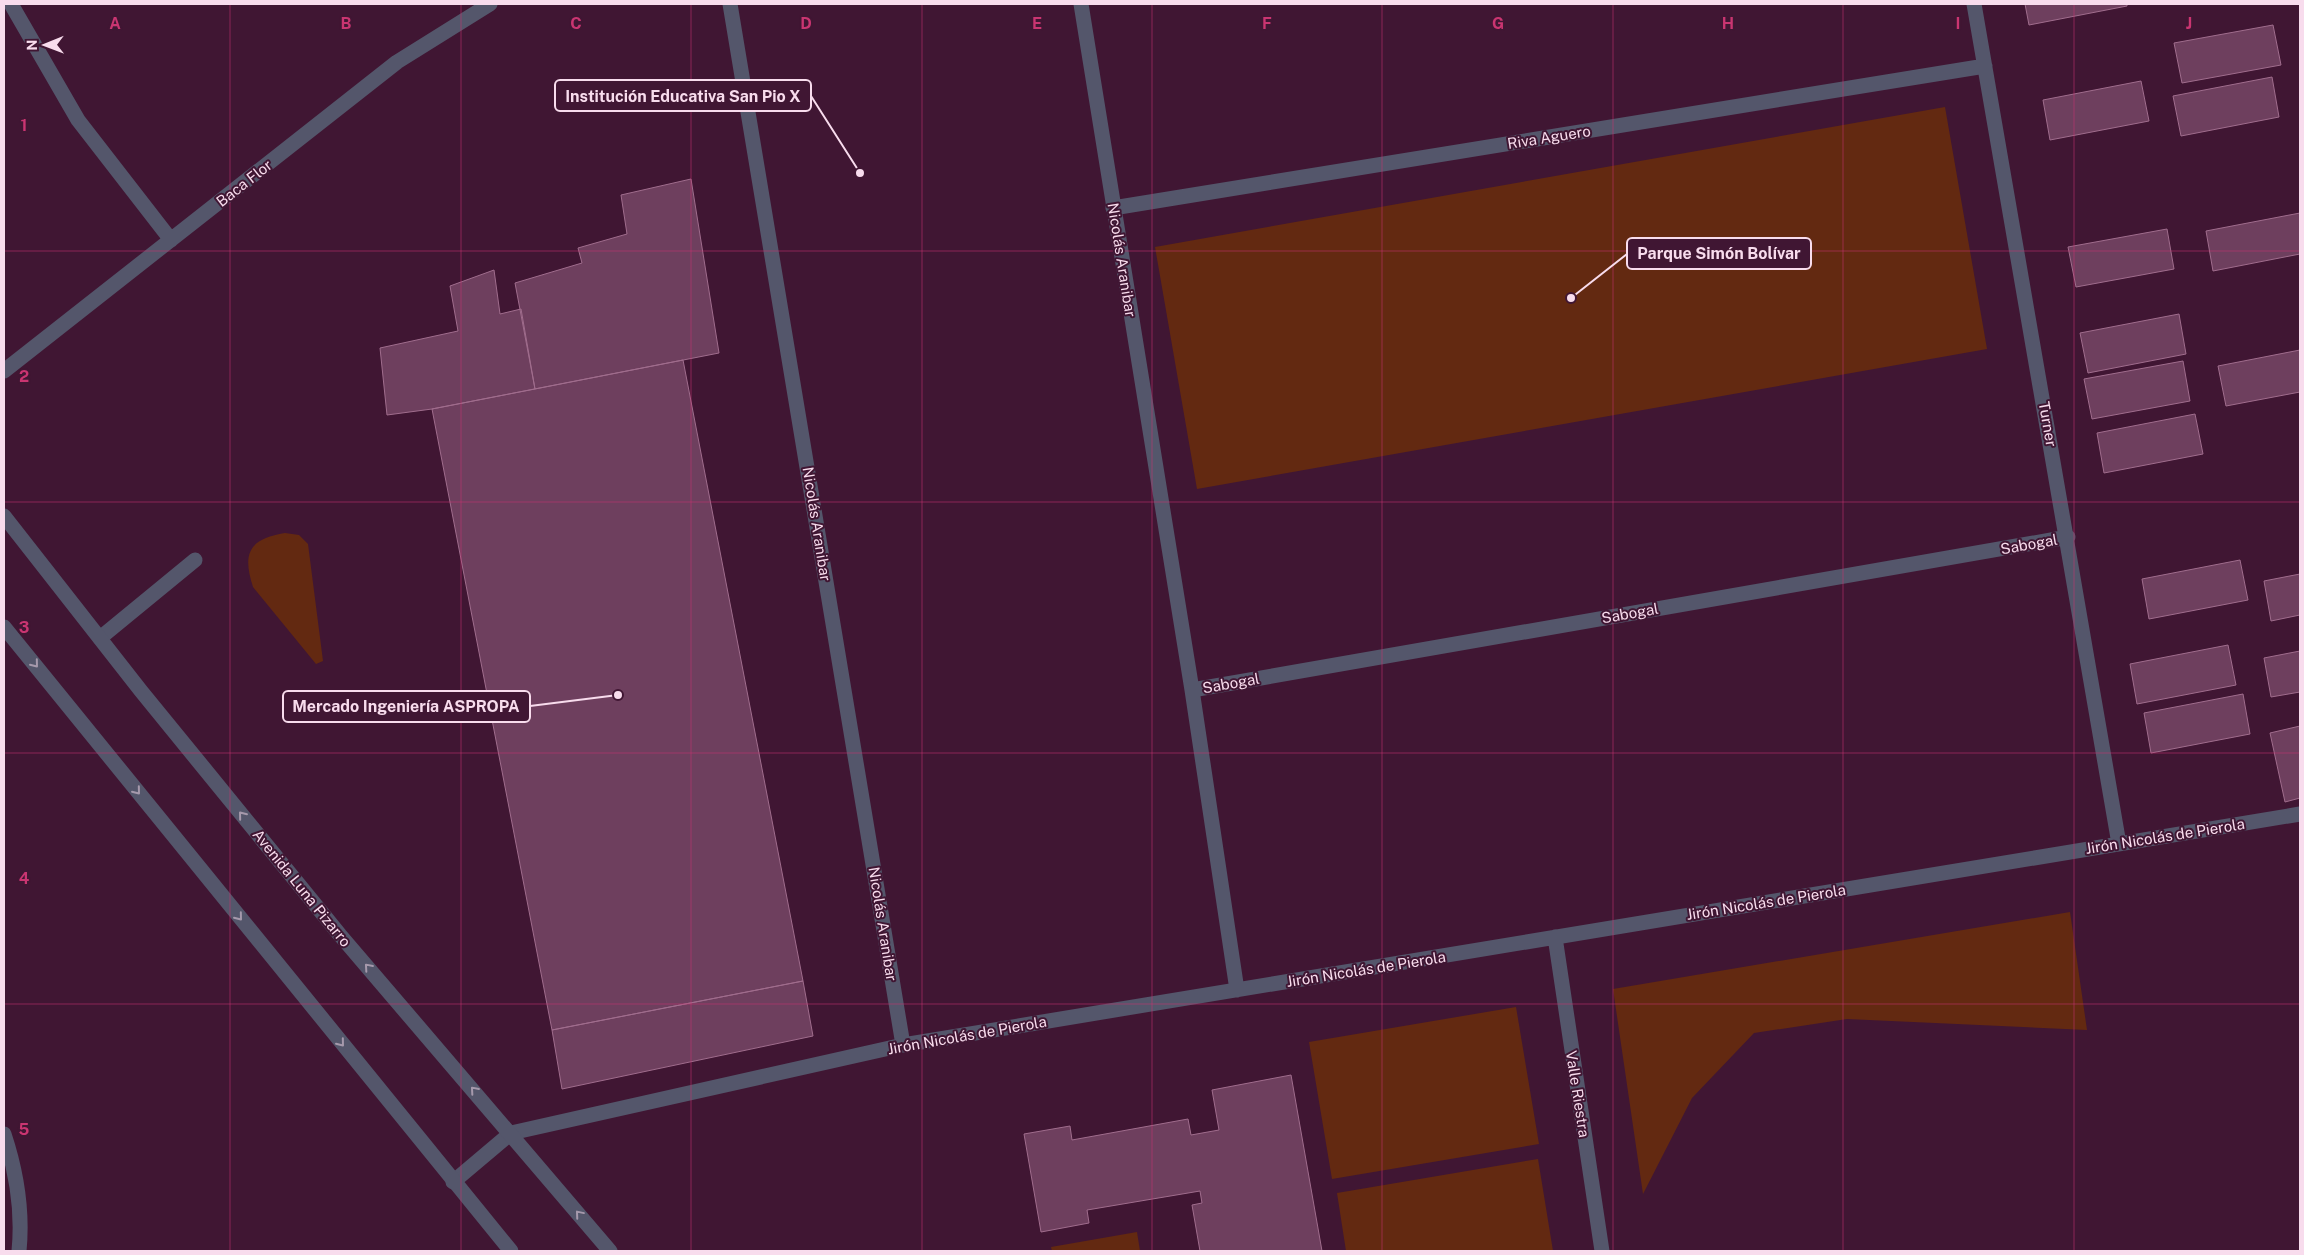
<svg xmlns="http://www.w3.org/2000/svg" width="2304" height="1255" viewBox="0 0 2304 1255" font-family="'Public Sans',sans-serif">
  <rect width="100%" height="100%" fill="#401633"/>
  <path fill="#632911" d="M1945,107L1987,349L1197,489L1155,247Z
    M285,533L299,535L308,544L323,661L316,664L253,587C242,553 249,539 285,533Z
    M2070,912L2087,1030L1847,1019L1754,1033L1692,1098L1643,1194L1613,989Z
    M1516,1007L1539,1144L1332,1179L1309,1042Z
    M1538,1159L1553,1251H1346L1337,1193Z
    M1137,1232L1140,1251H1052L1051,1247Z"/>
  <path fill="#6e3f5e" stroke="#a06d8d" d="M2025,4H2127V6L2029,25Z
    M2273,25L2281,65L2182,83L2174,43Z
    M2272,77L2279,117L2181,136L2173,96Z
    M2141,81L2149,121L2050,140L2043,100Z
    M691,179L719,353L535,389L515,283L582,263L578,248L627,234L621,195Z
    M2300,213V254L2213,271L2206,231Z
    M2167,229L2174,269L2076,287L2068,247Z
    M494,270L500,314L521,309L535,389L432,409L387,415L380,348L458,331L450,286Z
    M2179,314L2186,354L2088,373L2080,333Z
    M2300,350V392L2226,406L2218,366Z
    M683,360L803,981L552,1030L432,409Z
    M2183,361L2190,401L2092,419L2084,379Z
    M2195,414L2203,454L2104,473L2097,433Z
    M2240,560L2248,600L2149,619L2142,579Z
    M2300,574V615L2271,621L2264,581Z
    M2228,645L2236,685L2137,704L2130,664Z
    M2300,651V692L2271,697L2264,658Z
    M2243,694L2250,734L2151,753L2144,713Z
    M2300,726V798L2285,802L2270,733Z
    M803,981L813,1036L562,1089L552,1030Z
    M1291,1075L1322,1251H1200L1192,1205L1202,1203L1200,1191L1087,1210L1089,1223L1041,1232L1024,1134L1070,1126L1072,1140L1188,1119L1191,1135L1219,1130L1212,1090Z"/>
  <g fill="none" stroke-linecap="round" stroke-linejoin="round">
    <path stroke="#54566b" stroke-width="15" d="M100,638L195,560"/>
    <path stroke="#54566b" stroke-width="15" d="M11,4L78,120L171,240
      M730,4L903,1045
      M1081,4L1192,690L1237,990
      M1974,4L2119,844
      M1113,208L1985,66
      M4,371L397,62L490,4
      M1192,690L2068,537
      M1555,937L1602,1251
      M4,1134C17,1173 23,1210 19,1251
      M453,1182L511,1133L903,1045L2300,814"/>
    <path stroke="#54566b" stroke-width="15" d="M4,516L141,691L340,935L610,1251
      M4,627L511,1251"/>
  </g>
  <defs><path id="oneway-chevron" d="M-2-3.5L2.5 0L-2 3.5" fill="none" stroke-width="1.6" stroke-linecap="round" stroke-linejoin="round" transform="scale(1.25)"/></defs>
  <g stroke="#a699ac">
    <use href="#oneway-chevron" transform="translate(35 664) rotate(51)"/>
    <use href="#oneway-chevron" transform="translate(137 791) rotate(51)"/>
    <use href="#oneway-chevron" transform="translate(242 815) rotate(-129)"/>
    <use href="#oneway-chevron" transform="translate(239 917) rotate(51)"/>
    <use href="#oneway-chevron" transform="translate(368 967) rotate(-131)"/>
    <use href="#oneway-chevron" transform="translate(341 1043) rotate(51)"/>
    <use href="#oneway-chevron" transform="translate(474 1090) rotate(-131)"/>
    <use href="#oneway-chevron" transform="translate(579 1214) rotate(-130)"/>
  </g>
  <path fill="none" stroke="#ca3571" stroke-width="1" stroke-opacity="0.55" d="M230,4V1251M461,4V1251M691,4V1251M922,4V1251M1152,4V1251M1382,4V1251M1613,4V1251M1843,4V1251M2074,4V1251M4,251H2300M4,502H2300M4,753H2300M4,1004H2300"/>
  <g text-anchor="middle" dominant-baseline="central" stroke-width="4" stroke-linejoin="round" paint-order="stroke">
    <g font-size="15" fill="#f8dced" stroke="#401633">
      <text transform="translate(1549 137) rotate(-9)">Riva Aguero</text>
      <text transform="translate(244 183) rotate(-38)">Baca Flor</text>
      <text transform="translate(1122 260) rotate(81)">Nicolás Aranibar</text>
      <text transform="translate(2048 424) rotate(80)">Turner</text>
      <text transform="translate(817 524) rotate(81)">Nicolás Aranibar</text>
      <text transform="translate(2029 544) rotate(-10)">Sabogal</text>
      <text transform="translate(1630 613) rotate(-10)">Sabogal</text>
      <text transform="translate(1231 683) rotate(-10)">Sabogal</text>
      <text transform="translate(2165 836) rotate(-9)">Jirón Nicolás de Pierola</text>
      <text transform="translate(302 888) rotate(51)">Avenida Luna Pizarro</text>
      <text transform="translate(1766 902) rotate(-9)">Jirón Nicolás de Pierola</text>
      <text transform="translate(883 924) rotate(81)">Nicolás Aranibar</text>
      <text transform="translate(1366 969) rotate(-9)">Jirón Nicolás de Pierola</text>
      <text transform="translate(967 1035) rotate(-10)">Jirón Nicolás de Pierola</text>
      <text transform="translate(1578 1094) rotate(81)">Valle Riestra</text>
    </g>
  </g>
  <g font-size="16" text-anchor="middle" font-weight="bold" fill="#ca3571" stroke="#401633" stroke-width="4" stroke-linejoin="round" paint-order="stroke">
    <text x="115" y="29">A</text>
    <text x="346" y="29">B</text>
    <text x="576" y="29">C</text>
    <text x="806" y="29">D</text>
    <text x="1037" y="29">E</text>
    <text x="1267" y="29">F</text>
    <text x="1498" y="29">G</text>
    <text x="1728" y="29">H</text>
    <text x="1958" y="29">I</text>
    <text x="2189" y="29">J</text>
    <text x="24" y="131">1</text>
    <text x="24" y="382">2</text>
    <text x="24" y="633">3</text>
    <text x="24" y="884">4</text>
    <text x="24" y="1135">5</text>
  </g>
  <path fill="none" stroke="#f8dced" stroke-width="2" d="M860 173L811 96M1571 298L1627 254M618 695L530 706"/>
  <g fill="#f8dced" stroke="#401633" stroke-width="2">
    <circle cx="860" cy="173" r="5"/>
    <circle cx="1571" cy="298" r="5"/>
    <circle cx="618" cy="695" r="5"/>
  </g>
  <g fill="#401633" stroke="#f8dced" stroke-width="2">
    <rect x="555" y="80" width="256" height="31" rx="5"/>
    <rect x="1627" y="238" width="184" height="31" rx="5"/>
    <rect x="283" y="691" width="247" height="31" rx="5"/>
  </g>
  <g font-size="16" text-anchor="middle" font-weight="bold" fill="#f8dced">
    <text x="683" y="102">Institución Educativa San Pio X</text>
    <text x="1719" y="259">Parque Simón Bolívar</text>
    <text x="406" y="712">Mercado Ingeniería ASPROPA</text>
  </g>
  <rect width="2304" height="1255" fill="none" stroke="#f8dced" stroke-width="10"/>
  <g transform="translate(45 45) rotate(269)" stroke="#401633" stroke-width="4" paint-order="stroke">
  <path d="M0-4L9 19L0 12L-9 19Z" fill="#f8dced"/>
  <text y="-8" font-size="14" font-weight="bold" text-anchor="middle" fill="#f8dced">N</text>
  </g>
</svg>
